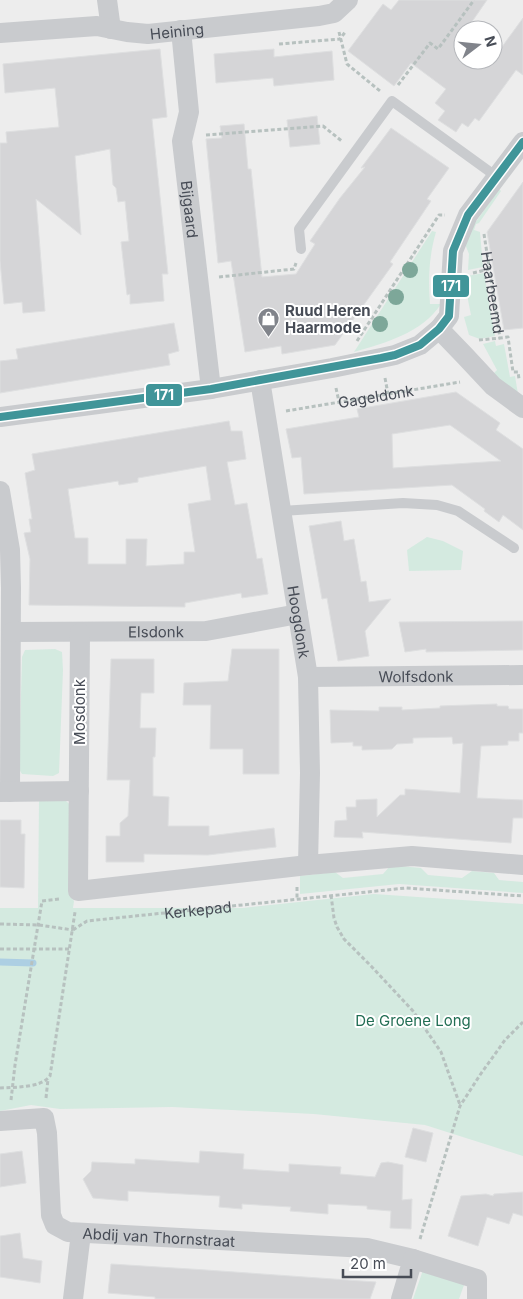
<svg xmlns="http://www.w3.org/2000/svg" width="523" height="1299" viewBox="0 0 523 1299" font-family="Inter,sans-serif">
  <rect width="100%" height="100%" fill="#ededed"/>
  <path fill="#d4eae0" d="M499,189L501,191L479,223L476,224L474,230L480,232L483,267L468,270L469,254L465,244L468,233Z
    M432,231L436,232C429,256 428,279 430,304H441C422,333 385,343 354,352Z
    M484,273L495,336L480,339L469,335L464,317L471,315L468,300L467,276Z
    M495,341L496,346L504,344L510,377L515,376L518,394L492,375L497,370L483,344Z
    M427,537L443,541L463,551L461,570L409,571L407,550Z
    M55,649L62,652L63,670L59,773L53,776L22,774L19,769L22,657L25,650Z
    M39,799C51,799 65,795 71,807L70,896L74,901L73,908H243L374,894L523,904V1156L425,1125L314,1114L172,1107L60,1109L31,1105L0,1111V908H38Z
    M391,865L421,868L428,875L462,878L472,871L494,873L499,880L523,882V893L399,884L300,894V876L335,872L343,878L383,874Z
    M423,1270L464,1285L459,1299H413Z"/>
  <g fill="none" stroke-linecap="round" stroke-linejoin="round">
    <path stroke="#adcfe3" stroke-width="7" d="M0,962L33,963"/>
  </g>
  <path fill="#d5d5d7" stroke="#dedfe0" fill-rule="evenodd" d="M399,0H487L467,29L463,30V60H493V53L496,55L523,18V75L516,70L479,121L475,118L468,127L462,123L456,132L438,120L445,111L435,103L446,89L411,63L394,86L348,51L383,4L391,10Z
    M160,49L167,117L152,119L168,274H162L164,301L130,304V294L127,295L121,242L129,241L125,201L118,202L116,188L113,185L110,149L75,156L81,235L36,199L45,311L23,313L22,302L4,304L0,261V143H7L6,132L59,127L55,88L5,93L3,64Z
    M274,49V57L332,51L334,80L274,86L273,78L216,83L214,54Z
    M317,116L320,144L290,147L287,120Z
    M244,124L248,169H251L262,277L296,274L315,244L310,241L340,198L365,167L361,168L391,128L449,168L427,199L431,201L390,262L393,264L335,345L282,354L281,346L245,352L231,261L218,263L206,139L222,138L220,126Z
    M523,182V328L504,330L487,232Z
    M174,323L179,351L168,354L170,365L0,393V361L18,359L16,349Z
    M456,392L500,423L496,430L523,449V530L503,515L499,522L484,511L485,509L452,485L304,494L301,457L292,458L286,429L359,417L357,409ZM450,425L501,461L393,468L392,434Z
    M229,421L231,431H242L246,459L227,462L235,505L247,503L257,559L262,558L268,594L242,598L241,593L185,603V607L29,605L30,559L24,533L31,532L29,519H32L25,473L35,470L32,454ZM206,466L211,500L188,504L195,552H184V564L146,566L147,539H126V564H88V538H75L68,489L118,481L119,485L138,482V478Z
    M341,521L344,541L354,539L361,582L366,581L369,602L391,599L365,631L369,656L338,661L327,598L322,599L309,526Z
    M523,621V650L426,652V649L405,652L399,622Z
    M232,649H279V774H243V749H210L211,705H183L184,683L228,681Z
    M111,659H154V693H141L140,728H156L155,757H153V796L169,797L168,826H209V836L274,828L276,847L208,855L144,854V862H106V836H120V823L128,816L130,780H107Z
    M497,704V706H508L509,709H523V733H519V741H508V745L481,746L477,798L523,800V818H513L511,843L362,832L363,838L334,837L335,821L347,820L346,807H356V800L377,799V817L400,795H405V789L460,793L463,743L453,744L452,737L413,738V743L397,744L392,749L362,750V746H353V742L331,743L330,710L379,711V707H402V710L440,708V706Z
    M0,820H21V834H25L24,888L0,887Z
    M413,1128L433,1133L426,1162L405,1157Z
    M22,1151L26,1183L0,1187V1154Z
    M200,1151L244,1154L243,1169L289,1172V1164L341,1167L340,1174L375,1177L381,1163L388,1162L403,1165L402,1200L412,1199L411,1229L390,1228L391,1211L367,1209V1206L328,1204V1214L290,1211L291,1207L242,1204V1209L219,1207L220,1196L128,1191V1201L93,1198L83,1179L91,1171L92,1162L135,1164V1159L199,1163Z
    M523,1192V1216L513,1213L509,1224L487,1217L478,1246L448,1236L461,1196L486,1194L493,1196L494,1194Z
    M20,1233L23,1258L42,1261L40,1283L0,1277V1236Z
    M111,1264L206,1270L376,1282L370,1299H155V1297L108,1293Z"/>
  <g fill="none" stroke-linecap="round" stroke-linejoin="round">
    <g stroke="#b7c1bf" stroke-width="3" stroke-dasharray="4 2.5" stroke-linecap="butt">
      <path d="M339,32L347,64L380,91"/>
      <path d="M279,44L340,39L346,31"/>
      <path d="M398,85L430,43L438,49L474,0"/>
      <path d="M206,135L323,126L343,142"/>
      <path id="s1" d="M484,234L500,338L508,337L513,372H518L519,379"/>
      <path d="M473,273L489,269"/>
      <path d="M219,277L294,269L296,263"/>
      <path d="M479,340L500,338"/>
      <path d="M357,341L439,215H445"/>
      <path d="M385,378L388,394"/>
      <path d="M336,388L339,402"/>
      <path id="s2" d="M286,411L460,382"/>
      <path d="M297,887V899"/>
      <path d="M331,895L334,918L337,927L344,939L371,966L413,1011L441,1052L460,1105"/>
      <path d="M0,924L39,925L73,930"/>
      <path id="s3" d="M73,930L87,921L406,888L523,896"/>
      <path d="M0,949H70"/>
      <path d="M0,1088C15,1087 41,1088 50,1076L75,912"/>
      <path d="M46,1098L48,1079"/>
      <path d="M11,1100L15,1065L42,901L60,899"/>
      <path d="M420,1239L460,1106L480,1075L505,1040L523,1022"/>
    </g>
    <path stroke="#c9cbce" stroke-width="10" d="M301,249L299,229L392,101L497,177
      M282,511L403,503L437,505L458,511L514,548"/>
    <g stroke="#c9cbce" stroke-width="20">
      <path d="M107,0L111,29"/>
      <path id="s4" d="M181,30L189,112L182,141L211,389"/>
      <path id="s5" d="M0,33L97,26L127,32L148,34L319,16L334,13L348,0"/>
      <path d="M439,329L465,356L493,386L523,408"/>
      <path id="s6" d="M260,380L308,677L310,773L308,865"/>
      <path d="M0,417L211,389L332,368L381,358L395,355L420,345L439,329L449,316L453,251L468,215L523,142"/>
      <path d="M0,491L10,550L11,588L10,792"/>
      <path id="s7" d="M12,632L206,631L298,614"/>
      <path d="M80,633L78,891L308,865L412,856L523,865"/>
      <path id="s8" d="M308,677L523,675"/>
      <path d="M0,792L79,791"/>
      <path id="s9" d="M0,1121L44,1118L47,1133L51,1215L55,1225L68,1232L367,1248L413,1259L401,1299"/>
      <path d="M413,1259L477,1279V1299"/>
      <path d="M73,1299L81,1233"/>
    </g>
    <defs>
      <path id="bus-1" d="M0,417L211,389L381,358L395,355L420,345L439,329L449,316L453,251L468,215L523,142"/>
    </defs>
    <use href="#bus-1" stroke="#fff" stroke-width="11"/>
    <use href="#bus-1" stroke="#409599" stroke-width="8"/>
  </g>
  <g fill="#7da799">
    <circle cx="410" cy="270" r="8"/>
    <circle cx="396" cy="297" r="8"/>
    <circle cx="380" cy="324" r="8"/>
  </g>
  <defs>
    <symbol id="shop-pin" viewBox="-11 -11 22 30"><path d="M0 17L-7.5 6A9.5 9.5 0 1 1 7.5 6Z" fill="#81848b" stroke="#fff"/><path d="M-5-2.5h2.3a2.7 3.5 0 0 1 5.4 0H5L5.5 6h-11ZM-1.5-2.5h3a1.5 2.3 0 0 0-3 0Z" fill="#fff"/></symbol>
  </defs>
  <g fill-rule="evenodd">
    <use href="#shop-pin" x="256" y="306" width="25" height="34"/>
  </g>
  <g text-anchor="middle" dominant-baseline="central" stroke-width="4" stroke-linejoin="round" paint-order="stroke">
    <g font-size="15" fill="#474c56" stroke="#fff">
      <text stroke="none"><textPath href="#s5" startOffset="178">Heining</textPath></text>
      <text stroke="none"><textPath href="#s4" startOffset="181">Bijgaard</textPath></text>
      <text stroke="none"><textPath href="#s1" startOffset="59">Haarbeemd</textPath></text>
      <text stroke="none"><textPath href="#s2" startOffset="91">Gageldonk</textPath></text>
      <text stroke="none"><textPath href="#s6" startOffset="245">Hoogdonk</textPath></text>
      <text stroke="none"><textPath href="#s7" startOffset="144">Elsdonk</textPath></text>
      <text stroke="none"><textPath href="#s8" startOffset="108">Wolfsdonk</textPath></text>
      <text transform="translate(79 712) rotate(-90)">Mosdonk</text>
      <text stroke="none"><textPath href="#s3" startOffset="128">Kerkepad</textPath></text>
      <text stroke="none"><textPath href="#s9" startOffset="258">Abdij van Thornstraat</textPath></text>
    </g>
    <g font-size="15" font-weight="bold" fill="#474c56" stroke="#fff" text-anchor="start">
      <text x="285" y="310">Ruud Heren<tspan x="285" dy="17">Haarmode</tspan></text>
    </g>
    <g font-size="15" fill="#226e54" stroke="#fff">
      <text x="413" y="1020">De Groene Long</text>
    </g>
  </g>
  <g stroke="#fff" stroke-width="2">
    <rect x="432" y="274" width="38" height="24" rx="5" fill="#409599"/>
    <rect x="145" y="383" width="38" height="24" rx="5" fill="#409599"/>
  </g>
  <g font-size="14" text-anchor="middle" font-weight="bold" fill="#fff">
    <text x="451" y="291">171</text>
    <text x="164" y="400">171</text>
  </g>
  <g transform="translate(478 45) rotate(74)"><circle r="24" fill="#ffffff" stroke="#b5b7bb"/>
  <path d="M0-4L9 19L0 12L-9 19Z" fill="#81848b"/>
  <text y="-8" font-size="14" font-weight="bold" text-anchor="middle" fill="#474c56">N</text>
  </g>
  <path d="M343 1269v8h68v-8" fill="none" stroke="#474c56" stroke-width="2.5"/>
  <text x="350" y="1269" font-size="15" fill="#474c56" stroke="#ffffff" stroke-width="4" paint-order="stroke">20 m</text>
</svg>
